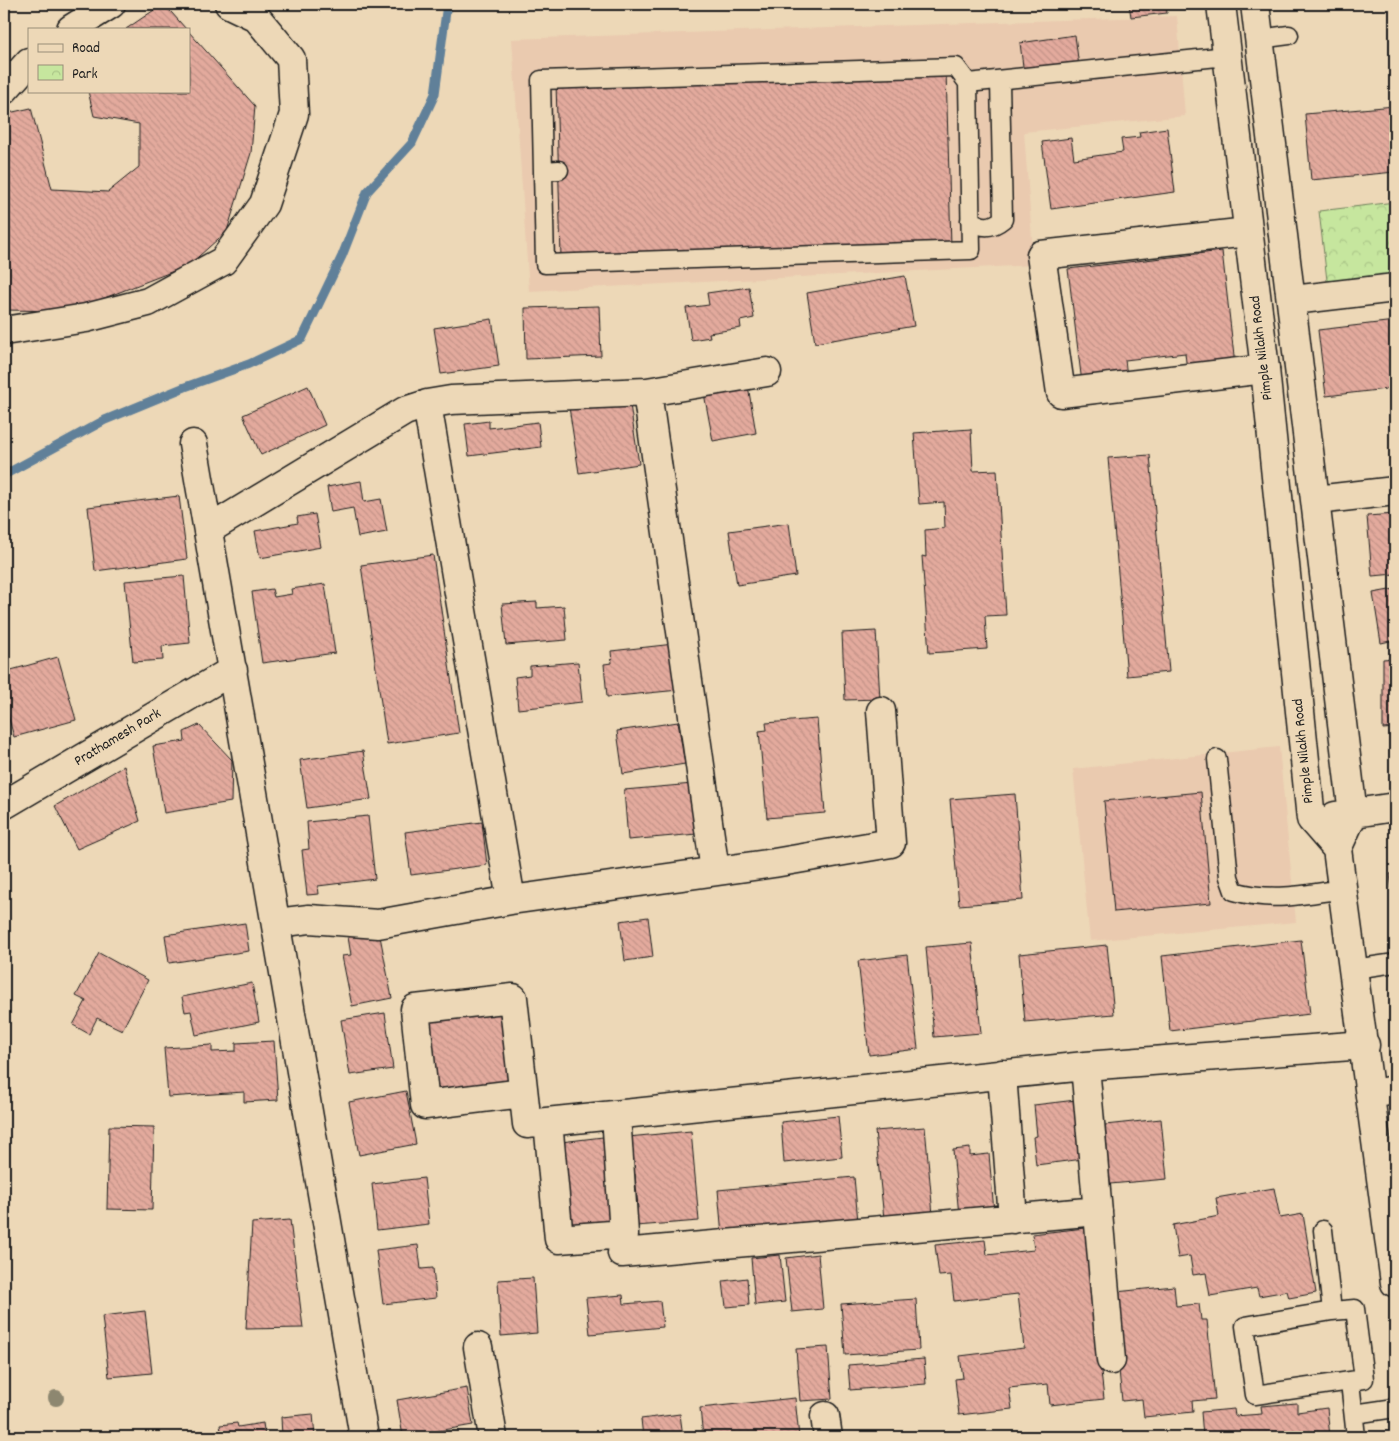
<svg xmlns="http://www.w3.org/2000/svg" width="1399" height="1441" viewBox="0 0 1399 1441" font-family="Dekko,sans-serif">
  <defs>
    <pattern id="park-crowns" width="20" height="18" patternUnits="userSpaceOnUse" patternTransform="scale(1.25)"><rect width="20" height="18" fill="#c6e69e"/><path d="M2 6a3 3 0 1 1 6 0M12 15a3 3 0 1 1 6 0" fill="none" stroke="#aac588"/></pattern>
    <pattern id="building-back-hatch" width="6" height="6" patternUnits="userSpaceOnUse" patternTransform="scale(1.25)"><rect width="6" height="6" fill="#e3aa9d"/><path d="M-1 5l2 2M0 0l6 6M5-1l2 2" fill="none" stroke="#c29287"/></pattern>
  </defs>
  <rect width="100%" height="100%" fill="#edd8b7"/>
  <filter id="ink" filterUnits="userSpaceOnUse"><feTurbulence type="fractalNoise" baseFrequency=".02" numOctaves="2"/><feDisplacementMap in="SourceGraphic" scale="10" xChannelSelector="R" yChannelSelector="G"/><feConvolveMatrix kernelMatrix="1 2 1 2 8 2 1 2 1" color-interpolation-filters="sRGB"/></filter>
  <g filter="url(#ink)">
    <path fill="#eacaaf" d="M1177,16L1185,116L1024,132L1034,265L529,291L512,39Z
      M1279,747L1296,922L1090,941L1073,769Z"/>
    <path fill="url(#park-crowns)" stroke="#71815d" d="M1395,202V281L1328,289L1319,211Z"/>
    <g fill="none" stroke-linecap="round" stroke-linejoin="round">
      <path stroke="#618099" stroke-width="9" d="M4,475L105,420L185,387L249,364L302,339L342,256L367,192L412,143L435,94L447,4"/>
    </g>
    <path fill="url(#building-back-hatch)" stroke="#1c1c1c" d="M164,4L186,29H126L163,4Z
      M1129,4H1166L1167,13L1131,17Z
      M189,32L255,106L251,153L227,231L189,265L71,311L4,310V114L31,108L52,189L108,192L139,167V124L94,116L88,91H189Z
      M1075,35L1079,67L1024,74L1020,43Z
      M946,71L951,246L561,257L556,83Z
      M1395,106V172L1311,180L1305,114Z
      M1167,128L1175,192L1051,209L1042,142L1071,138L1074,159L1123,152L1121,139L1140,137L1139,132Z
      M1222,251L1235,365L1187,371L1185,353L1125,360L1128,385L1083,391L1068,269Z
      M905,276L914,326L815,343L807,293Z
      M749,287L754,318L740,321L741,328L709,333L710,337L691,340L686,308L709,305L707,293Z
      M599,306L601,356L526,359L525,308Z
      M492,319L499,366L441,374L434,328Z
      M1395,321V388L1326,396L1318,330Z
      M747,380L756,433L713,441L703,388Z
      M308,386L325,425L261,455L243,415Z
      M629,398L639,464L579,473L569,407Z
      M489,421V428L538,422L541,447L469,456L465,424Z
      M971,429L973,471L997,470L1006,615L985,616L987,649L929,653L922,556L926,557L925,530L945,528L944,502L919,504L914,433Z
      M1150,455L1169,672L1127,676L1108,458Z
      M361,481L364,502L381,499L387,532L358,537L353,508L331,512L327,487Z
      M179,496L187,559L95,571L88,507Z
      M315,514L321,547L260,558L255,531L298,523L297,517Z
      M1395,514V574L1372,576L1367,516Z
      M789,523L796,576L737,585L729,531Z
      M433,555L459,733L387,744L361,565Z
      M184,576L190,643L162,646L163,660L133,662L125,581Z
      M325,584L335,653L262,663L252,592L272,589L274,597L292,594L291,589Z
      M1395,589V640L1381,643L1373,593Z
      M537,602V608L564,606L567,640L506,645L502,604Z
      M876,631L880,699L845,700L842,633Z
      M674,644L679,690L607,697L604,664L612,663L611,651Z
      M58,657L76,720L14,737L4,701V672Z
      M1395,658V728L1383,729V659Z
      M578,662L582,702L518,709L515,677L530,675V666Z
      M817,719L825,813L767,818L759,731L767,730L766,723Z
      M678,722L685,764L623,774L617,731Z
      M199,725L232,760L231,802L164,813L153,746L185,741L184,732Z
      M363,751L371,799L307,808L300,760Z
      M124,766L140,821L77,849L55,806Z
      M693,784L697,834L628,840L624,790Z
      M1201,792L1211,903L1114,912L1104,801Z
      M1015,794L1023,900L959,905L950,799Z
      M368,816L375,879L318,886L319,894L307,895L302,850L309,849L307,822Z
      M482,822L487,865L411,875L405,832Z
      M1395,873V915L1390,874Z
      M648,917L653,957L625,961L620,921Z
      M245,923L249,951L169,963L165,935Z
      M379,931L392,998L352,1006L342,956L351,955L348,937Z
      M1301,940L1310,1014L1170,1031L1162,956Z
      M972,943L981,1033L934,1037L926,947Z
      M1107,945L1114,1014L1025,1022L1019,954Z
      M99,953L148,980L122,1030L97,1018L89,1034L73,1025L86,1001L76,996Z
      M907,955L918,1049L869,1055L858,961Z
      M252,983L259,1022L196,1035L191,1011L185,1012L182,997Z
      M506,1012L514,1081L435,1090L427,1021Z
      M385,1013L393,1069L350,1075L341,1020Z
      M274,1041L278,1100L244,1102V1092L168,1097L164,1048L212,1045V1052L236,1051V1043Z
      M406,1091L416,1144L359,1155L349,1102Z
      M1076,1100L1083,1159L1036,1165L1033,1137L1037,1136L1034,1105Z
      M838,1116L842,1157L784,1163L781,1122Z
      M1161,1119L1167,1179L1110,1184L1105,1125Z
      M109,1126L154,1127L152,1210L107,1209Z
      M925,1127L933,1215L884,1219L875,1131Z
      M691,1131L699,1221L636,1226L635,1209L638,1208L635,1174H632L628,1137Z
      M603,1137L612,1224L570,1227L561,1142Z
      M970,1148V1156L989,1154L994,1212L959,1216L953,1150Z
      M854,1177L858,1222L722,1235L718,1190Z
      M424,1178L429,1224L377,1230L372,1184Z
      M1274,1188L1280,1218L1303,1214L1316,1293L1289,1298L1287,1291L1259,1296L1257,1288L1210,1296L1206,1273L1193,1275L1190,1256L1178,1258L1173,1225L1219,1216L1216,1198Z
      M290,1220L303,1328L246,1329L252,1223Z
      M1085,1228L1104,1399L1050,1405L1048,1384L1009,1388L1012,1409L959,1415L955,1379L963,1378L960,1356L1024,1348L1018,1294L954,1301L951,1275L939,1276L935,1245L985,1240L987,1255L1034,1250L1032,1234Z
      M418,1245L421,1269L433,1268L436,1298L383,1304L376,1250Z
      M818,1254L823,1309L792,1312L786,1258Z
      M780,1255L785,1302L755,1305L751,1258Z
      M533,1278L537,1333L501,1336L498,1280Z
      M747,1278L749,1305L726,1307L723,1281Z
      M1174,1286L1176,1306L1199,1304L1201,1320H1207L1215,1399L1192,1401L1193,1412L1144,1417L1142,1399L1122,1401L1114,1318L1116,1292Z
      M623,1295L624,1304L660,1301L663,1327L590,1334L586,1298Z
      M916,1299L919,1350L845,1355L841,1304Z
      M145,1311L152,1373L109,1377L102,1316Z
      M828,1347L832,1399L800,1401L796,1349Z
      M924,1359L926,1384L850,1390L848,1365Z
      M467,1388L473,1425L403,1437L397,1400Z
      M795,1398L799,1437H703L700,1408Z
      M1297,1403V1412L1327,1408L1330,1437H1203L1201,1412L1234,1409L1235,1416L1262,1414L1261,1406Z
      M313,1414L315,1437H282L281,1417Z
      M680,1414L683,1437H643L641,1419Z
      M237,1423L238,1427L263,1423L265,1437H222L220,1425Z"/>
    <g fill="none" stroke-linecap="round" stroke-linejoin="round">
      <defs>
        <path id="lane" d="M1260,39L1289,35
          M956,67L968,83L971,250L545,264L541,80Z
          M968,83L1227,56
          M543,171L559,170
          M970,220C982,228 991,229 1003,219L1000,82
          M1217,759L1229,877L1234,891C1270,902 1306,895 1342,889
          M1354,969L1395,963
          M1323,1230L1332,1311L1245,1326L1255,1395L1364,1379L1355,1309L1332,1311
          M1350,1382L1356,1437
          M1354,1414L1395,1408"/>
        <path id="street" d="M71,29L111,4
          M4,90L29,62
          M1248,232L1041,255L1061,393L1265,369
          M1293,300L1395,288
          M4,331L86,318L148,302L223,261L264,204L294,114L291,59L256,17L229,4
          M647,392L715,871
          M427,404L511,900
          M193,444L364,1437
          M1316,500L1395,491
          M208,530L405,411L427,404L451,400L647,392L767,372
          M4,805L233,670
          M277,923L309,919L378,924L511,900L774,863L891,843L881,711
          M1085,1066L1111,1360
          M1002,1074L1013,1219
          M523,1093L425,1105L415,1009L513,998L527,1124L1085,1066L1365,1045
          M1371,1094L1395,1090
          M548,1122L559,1239L624,1234L616,1115
          M622,1253L1098,1211
          M478,1347L493,1437
          M825,1416L828,1437"/>
        <path id="secondary" d="M1221,4L1265,369L1311,819L1337,849
          M1255,4L1353,814L1337,849
          M1335,816L1395,807
          M1337,849L1395,1283"/>
      </defs>
      <use href="#lane" stroke="#1c1c1c" stroke-width="21"/>
      <use href="#street" stroke="#1c1c1c" stroke-width="31"/>
      <use href="#secondary" stroke="#1c1c1c" stroke-width="31"/>
      <use href="#lane" stroke="#edd8b7" stroke-width="18"/>
      <use href="#street" stroke="#edd8b7" stroke-width="28"/>
      <use href="#secondary" stroke="#edd8b7" stroke-width="28"/>
    </g>
    <circle fill="#8d8770" cx="56" cy="1398" r="8"/>
  </g>
  <g text-anchor="middle" dominant-baseline="central" stroke-width="4" stroke-linejoin="round" paint-order="stroke">
    <g font-size="15" fill="#1c1c1c" stroke="#edd8b7">
      <text transform="translate(1262 348) rotate(-97)">Pimple Nilakh Road</text>
      <text transform="translate(118 738) rotate(-31)">Prathamesh Park</text>
      <text transform="translate(1304 751) rotate(-96)">Pimple Nilakh Road</text>
    </g>
  </g>
  <rect width="1399" height="1441" fill="none" stroke="#edd8b7" stroke-width="20"/>
  <rect x="10" y="10" width="1379" height="1421" fill="none" stroke="#1c1c1c" stroke-width="2" filter="url(#ink)"/>
  <rect x="28" y="28" width="162" height="65" fill="#edd8b7" stroke="#998d79"/>
  <rect x="38" y="44" width="25" height="8" fill="#edd8b7" stroke="#998d79"/>
  <text x="72" y="52" font-size="15" fill="#1c1c1c">Road</text>
  <rect x="38" y="65" width="25" height="15" fill="url(#park-crowns)" stroke="#998d79"/>
  <text x="72" y="78" font-size="15" fill="#1c1c1c">Park</text>
</svg>
